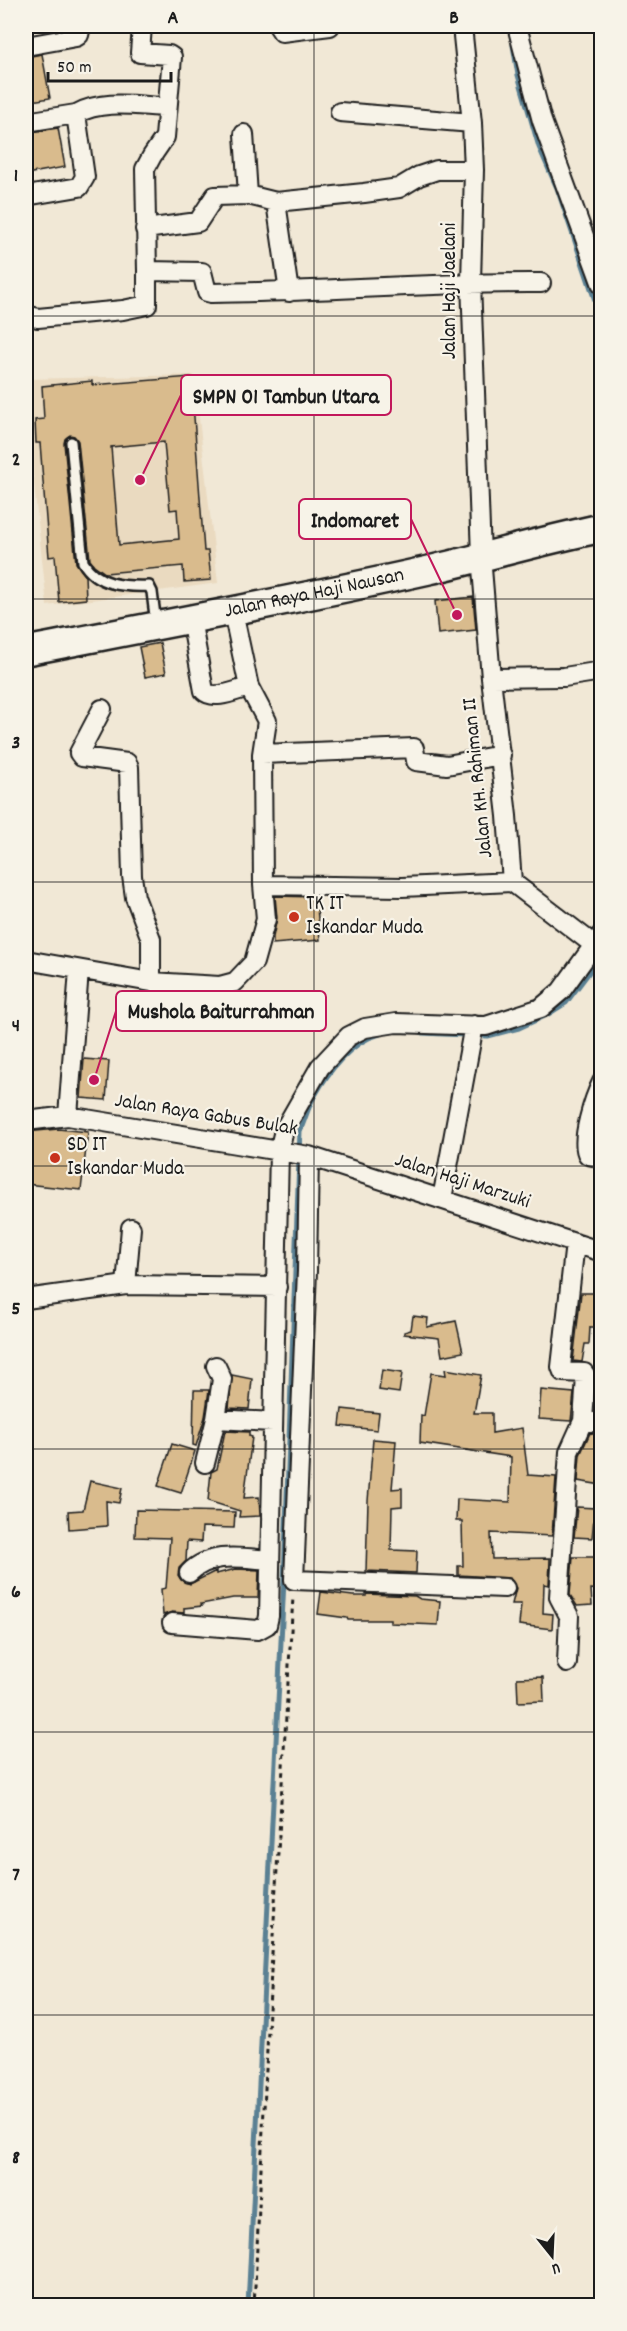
<svg xmlns="http://www.w3.org/2000/svg" width="627" height="2331" viewBox="0 0 627 2331" font-family="Dekko,sans-serif">
  <rect width="100%" height="100%" fill="#f1e8d6"/>
  <filter id="ink" filterUnits="userSpaceOnUse"><feTurbulence type="fractalNoise" baseFrequency=".0167" numOctaves="2"/><feDisplacementMap in="SourceGraphic" scale="12" xChannelSelector="R" yChannelSelector="G"/><feConvolveMatrix kernelMatrix="1 2 1 2 8 2 1 2 1" color-interpolation-filters="sRGB"/></filter>
  <g filter="url(#ink)">
    <path fill="#eadac0" fill-rule="evenodd" d="M194,375L218,583L47,606L26,410V379ZM191,378L193,399L157,402ZM144,380L146,407L102,384ZM91,381L44,413L42,386ZM193,404L202,506L170,510ZM152,419L154,443L89,449ZM66,451L70,500L45,502L41,453ZM73,509L78,554L50,556L46,512ZM103,547L173,567L106,573ZM208,551L211,580L184,582L182,553ZM82,557L86,599L59,602L55,560Z"/>
    <g fill="none" stroke-linecap="round" stroke-linejoin="round">
      <path stroke="#5a8093" stroke-width="5" d="M513,45L518,75L539,147L557,188L602,321
        M422,1033L488,1036L519,1028L547,1015L566,1003L602,955
        M248,2306L284,1581L300,1131C305,1120 308,1107 314,1097C328,1072 351,1041 380,1034"/>
    </g>
    <path fill="#d9bb8d" stroke="#1c1c1c" stroke-width="1.5" fill-rule="evenodd" d="M42,54L50,98L26,102V57Z
      M58,128L65,167L26,174V133Z
      M191,377L204,551H208L211,580L184,582L183,566L105,573L94,565L90,560L78,441L74,436L70,435L65,439L64,443L76,563L85,575L86,599L59,602L55,556L49,557L40,443H36L35,420L44,419L42,386L92,381V385ZM164,442L170,510L177,509L179,539L119,545L111,447Z
      M473,597L476,630L438,634L435,601Z
      M160,643L166,673L145,677L139,647Z
      M275,896L316,897L320,940L273,944V937L277,918Z
      M84,1059L109,1061L106,1100L81,1098Z
      M58,1129L88,1132L81,1190L26,1184V1132Z
      M581,1293H600L598,1327H590L589,1344H585L582,1362L573,1361Z
      M413,1316L428,1318L427,1327L456,1321L463,1352L442,1356L439,1338L404,1334V1332L411,1330Z
      M445,1369L481,1375L474,1413H492V1433L522,1428L528,1475L556,1477L552,1536L491,1533L492,1559L550,1558L549,1585L544,1584L543,1613L553,1614L552,1629L519,1625L521,1604H512L516,1588L510,1578L458,1575V1566H463L462,1521H456L457,1499L510,1502L511,1457L420,1443L421,1415L424,1416L431,1373L446,1375Z
      M382,1370L402,1373L399,1393L379,1390Z
      M232,1375L252,1379L249,1409L229,1408Z
      M194,1390H209L205,1417L196,1446L193,1445Z
      M541,1390L574,1393L571,1421L539,1419Z
      M342,1409L379,1413L377,1430L340,1426Z
      M225,1431L249,1432V1436L252,1437L244,1498L259,1497L260,1516L239,1517L240,1511L208,1501L211,1472L217,1469Z
      M590,1433L602,1434V1485L578,1481L580,1455Z
      M373,1439L396,1441L392,1489L402,1488V1506L392,1507L391,1550L417,1551L416,1573L366,1571L368,1501Z
      M172,1444L195,1451L181,1493L158,1486Z
      M90,1481L122,1488L119,1503L106,1501L107,1526L69,1529L68,1511L83,1510Z
      M577,1507L595,1508L592,1538L574,1537Z
      M136,1510L235,1512L234,1528L202,1527L201,1542L187,1541L186,1561L179,1568L178,1575L181,1580L190,1584L216,1571V1574L236,1569L259,1570L258,1598H233L201,1604L202,1606L184,1608V1613L172,1612L163,1615L161,1589L166,1588L170,1538L135,1537Z
      M573,1557H602V1590L591,1589L592,1605L577,1606L570,1595Z
      M321,1592L353,1596H366V1594L415,1596L420,1599L440,1601L438,1625L390,1623V1620H348L347,1618L318,1614Z
      M543,1677L544,1701L518,1702L517,1678Z"/>
    <g fill="none" stroke-linecap="round" stroke-linejoin="round">
      <defs>
        <path id="lane" d="M71,442L83,562C96,585 124,587 149,586L152,592L156,624"/>
        <path id="street" d="M142,26L140,53L169,55L172,57L165,137L152,156L145,169L147,271
          M278,26L282,32L330,26
          M462,26L472,123L474,170L471,282L481,556L491,678L507,816L512,882L602,951
          M517,26L542,121L602,285
          M26,46L76,37L79,35L81,26
          M340,112L472,123
          M76,114C103,99 137,106 166,107
          M26,122L76,114L85,177L79,187L26,196
          M244,134L248,195
          M276,202L289,292
          M145,229L198,222L215,196L248,195L276,202L364,193L399,188L419,176L437,170H474
          M26,315L38,318L123,310L147,305V271L202,272L207,292L211,293C321,292 430,282 541,283
          M191,619L204,691C214,701 237,690 249,687
          M491,678L564,677L602,671
          M102,709L79,753L82,757L127,763L129,767L132,876L135,897L151,939V982
          M262,754L414,748L416,761L447,765L501,755
          M263,885L402,887L512,882
          M26,960L151,982L220,986L235,982L254,962L266,919L263,885L262,754L267,721L249,687L233,612
          M602,1082C595,1096 579,1142 588,1155L602,1158
          M68,1116L79,970
          M26,1121L68,1116L309,1156L602,1252
          M309,1156L307,1271L294,1580L505,1588
          M442,1199L474,1025
          M575,1243L561,1367L563,1372L584,1373L586,1376L583,1421L602,1423
          M126,1285L131,1228
          M26,1299L126,1285L277,1287
          M216,1419L222,1379L216,1366
          M205,1463L216,1419L273,1422
          M189,1573C211,1551 242,1558 270,1560
          M172,1623L258,1630L267,1625L269,1616L279,1151L284,1130L320,1067L349,1036L365,1028L396,1023L486,1026L541,1008L561,991L602,934
          M567,1663L569,1616L559,1597L569,1452L583,1421"/>
        <g id="secondary">
          <path id="s1" d="M26,651C160,625 295,600 429,570C486,557 543,540 602,528"/>
        </g>
      </defs>
      <use href="#lane" stroke="#1c1c1c" stroke-width="14"/>
      <use href="#street" stroke="#1c1c1c" stroke-width="22"/>
      <use href="#secondary" stroke="#1c1c1c" stroke-width="32"/>
      <path stroke="#1c1c1c" stroke-width="3" stroke-dasharray="4.5 4.5" stroke-linecap="butt" d="M254,2306L271,1971L293,1597"/>
      <use href="#lane" stroke="#f7f3e8" stroke-width="9"/>
      <use href="#street" stroke="#f7f3e8" stroke-width="18"/>
      <use href="#secondary" stroke="#f7f3e8" stroke-width="27"/>
    </g>
  </g>
  <path fill="none" stroke="#1c1c1c" stroke-width="1.5" stroke-opacity="0.55" d="M314,26V2306M26,316H602M26,599H602M26,882H602M26,1166H602M26,1449H602M26,1732H602M26,2015H602"/>
  <g fill="#c8321e" stroke="#f7f3e8" stroke-width="2">
    <circle cx="294" cy="917" r="6"/>
    <circle cx="55" cy="1158" r="6"/>
  </g>
  <g text-anchor="middle" dominant-baseline="central" stroke-width="4.5" stroke-linejoin="round" paint-order="stroke">
    <g font-size="21" fill="#1c1c1c" stroke="#f7f3e8">
      <text transform="translate(451 291) rotate(-90)">Jalan Haji Jaelani</text>
      <text stroke="none"><textPath href="#s1" startOffset="294">Jalan Raya Haji Nausan</textPath></text>
      <text transform="translate(479 778) rotate(-96)">Jalan KH. Rahiman II</text>
      <text transform="translate(206 1116) rotate(9)">Jalan Raya Gabus Bulak</text>
      <text transform="translate(462 1182) rotate(18)">Jalan Haji Marzuki</text>
    </g>
    <g font-size="21" fill="#1c1c1c" stroke="#f7f3e8" text-anchor="start">
      <text x="306" y="905">TK IT<tspan x="306" dy="24">Iskandar Muda</tspan></text>
      <text x="67" y="1146">SD IT<tspan x="67" dy="24">Iskandar Muda</tspan></text>
    </g>
  </g>
  <path fill="none" stroke="#c2185b" stroke-width="2" d="M140 480L181 395M457 615L411 519M94 1080L116 1011"/>
  <g fill="#c2185b" stroke="#f7f3e8" stroke-width="2">
    <circle cx="140" cy="480" r="6"/>
    <circle cx="457" cy="615" r="6"/>
    <circle cx="94" cy="1080" r="6"/>
  </g>
  <g fill="#f7f3e8" stroke="#c2185b" stroke-width="2">
    <rect x="181" y="375" width="210" height="40" rx="6"/>
    <rect x="299" y="499" width="112" height="40" rx="6"/>
    <rect x="116" y="991" width="210" height="40" rx="6"/>
  </g>
  <g font-size="22" text-anchor="middle" font-weight="bold" fill="#1c1c1c">
    <text x="286" y="403">SMPN 01 Tambun Utara</text>
    <text x="355" y="527">Indomaret</text>
    <text x="221" y="1018">Mushola Baiturrahman</text>
  </g>
  <rect width="627" height="2331" fill="none" stroke="#f7f3e8" stroke-width="66"/>
  <g transform="translate(552 2256) rotate(162)" stroke="#f7f3e8" stroke-width="4.5" paint-order="stroke">
  <path d="M0-4.5L10 22L0 15L-10 22Z" fill="#1c1c1c"/>
  <text y="-9" font-size="16" font-weight="bold" text-anchor="middle" fill="#1c1c1c">U</text>
  </g>
  <path d="M48 72v9h123v-9" fill="none" stroke="#1c1c1c" stroke-width="3"/>
  <text x="57" y="72" font-size="18" fill="#1c1c1c" stroke="#f7f3e8" stroke-width="4.5" paint-order="stroke">50 m</text>
  <rect x="33" y="33" width="561" height="2265" fill="none" stroke="#1c1c1c" stroke-width="2"/>
  <g font-size="20" text-anchor="middle" font-weight="bold" fill="#1c1c1c">
    <text x="173" y="23">A</text>
    <text x="454" y="23">B</text>
    <text x="16" y="181">1</text>
    <text x="16" y="465">2</text>
    <text x="16" y="748">3</text>
    <text x="16" y="1031">4</text>
    <text x="16" y="1314">5</text>
    <text x="16" y="1597">6</text>
    <text x="16" y="1880">7</text>
    <text x="16" y="2163">8</text>
  </g>
</svg>
